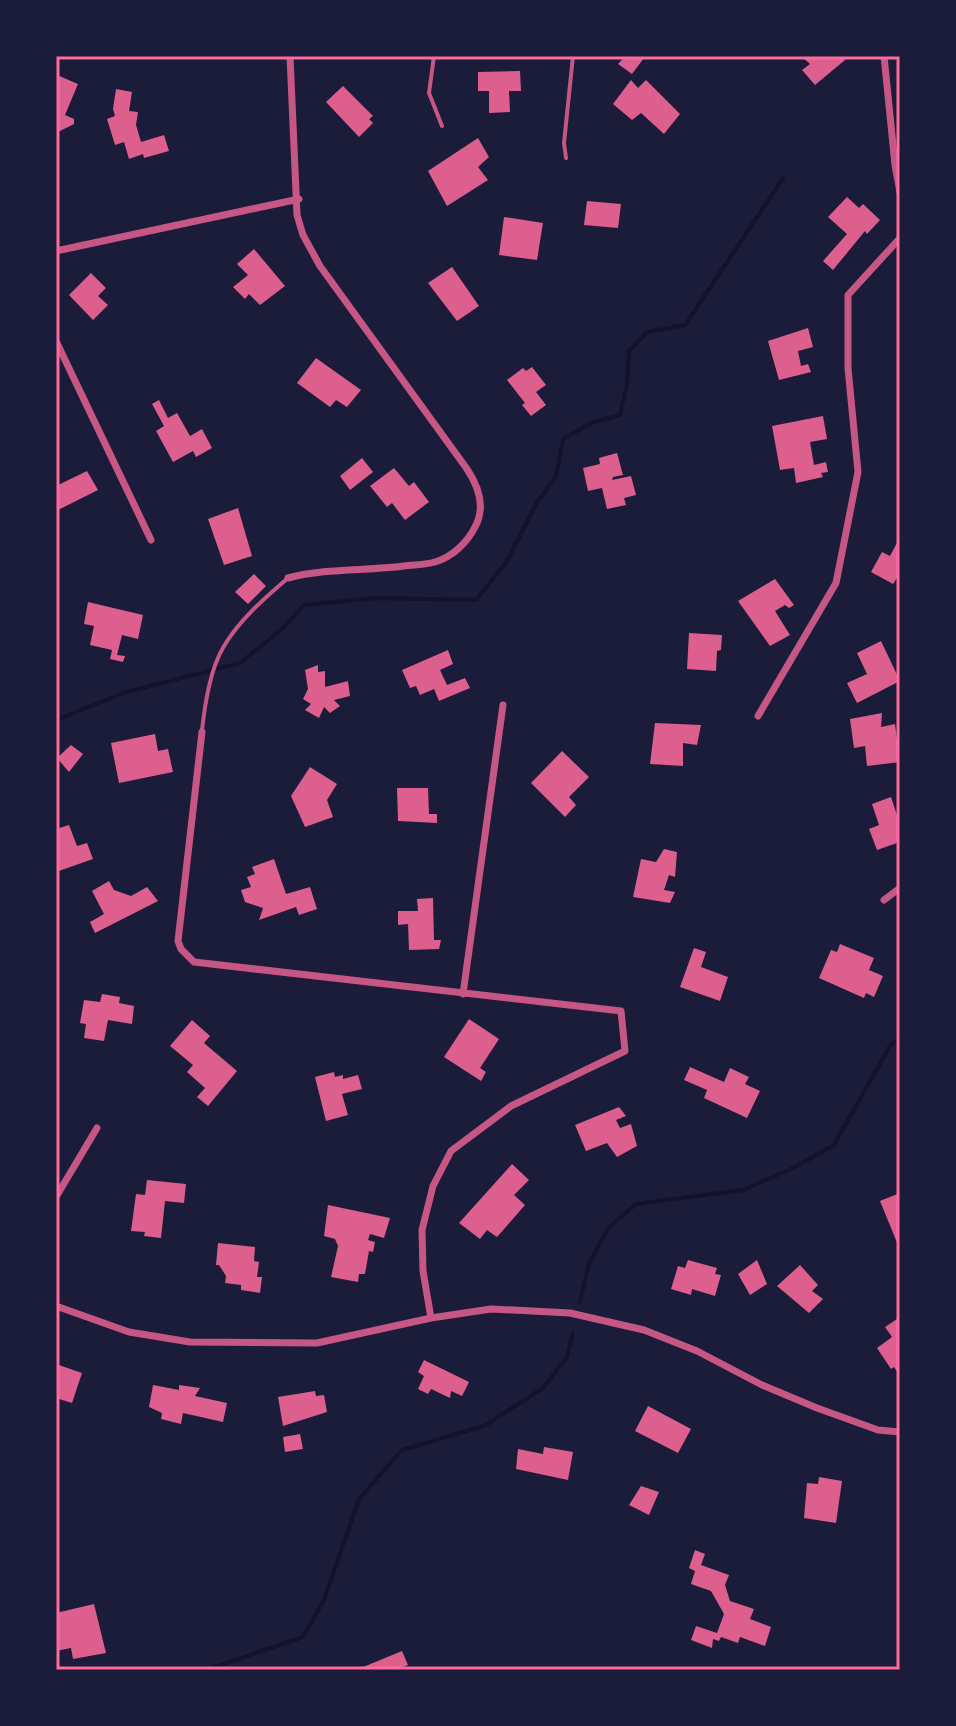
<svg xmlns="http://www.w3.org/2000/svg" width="956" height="1726" viewBox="0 0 956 1726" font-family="Quicksand,sans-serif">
  <rect width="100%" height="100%" fill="#1b1b3a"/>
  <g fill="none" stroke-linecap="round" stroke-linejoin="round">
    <path stroke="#12122b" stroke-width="4" d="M56,720L126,692L240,663L282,629L304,605L376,598L476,600L507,561L536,504L556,476L563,439L591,423L620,415L627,384L629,351L647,332L685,325L783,178
      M580,1302L589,1263L609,1227L636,1204L743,1190L793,1168L834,1145L891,1044L900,1040
      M206,1670L303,1637L324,1600L359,1499L402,1450L484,1426L543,1388L567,1357L573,1333"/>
  </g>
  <path fill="#dd5f8e" d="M625,56L644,58L632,74L618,64Z
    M801,56H841L845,60L815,85L802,70L810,64Z
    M520,71L521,91H509L510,112L489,113V91H478V72Z
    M57,75L78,84L65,115L74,119V124L56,133Z
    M631,80L638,88L646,80L680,114L664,134L641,113L632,120L613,104Z
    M343,86L373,116L369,119L373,123L359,137L326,102Z
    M116,89L132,92L129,111L138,112L136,125L141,142L164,135L169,151L144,158L143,154L129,159L124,142L115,145L107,119L115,116L113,109Z
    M478,138L489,157L478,167L488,180L447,206L428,171Z
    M847,197L859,208L863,204L880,220L867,234L865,231L833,270L823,261L847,234L828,217Z
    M587,201L621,204L618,228L584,225Z
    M504,217L543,223L537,260L499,255Z
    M254,249L285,286L260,305L249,294L245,299L233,287L248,275L237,264Z
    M452,267L479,306L457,321L428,283Z
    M91,273L106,288L98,296L108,305L93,320L69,295Z
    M808,328L813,347L798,351L801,366L808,364L811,372L779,380L768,341Z
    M316,358L361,390L347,407L336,400L330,407L297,383Z
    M532,367L546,385L536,392L546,405L531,416L522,405L525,403L507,380L523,368L526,371Z
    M159,400L168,418L177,413L190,436L202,429L212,448L196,457L193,451L173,462L156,431L164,426L152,404Z
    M823,416L827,439L810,442L814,465L826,462L828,472L821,473L823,477L796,483L794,468L780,470L772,426Z
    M617,453L623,475L613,477L612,480L631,476L636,495L624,498L626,505L607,509L602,488L588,491L583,468L600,464L599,458Z
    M362,458L373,472L350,490L340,476Z
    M394,468L409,486L414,482L429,502L405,520L392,503L387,507L370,486Z
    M87,471L98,490L56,511V486Z
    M238,508L252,556L224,565L208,519Z
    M900,537V580L897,578L893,584L871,572L882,552L890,556Z
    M254,574L266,586L248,604L235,592Z
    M775,579L794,605L789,608L785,605L775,611L790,635L770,646L738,601Z
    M88,602L143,615L138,639L122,635L117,655L125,656L123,662L110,659L112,650L90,645L94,626L84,624Z
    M689,633L722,635L721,650L717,651L716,671L687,669Z
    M881,641L900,681L857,703L847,683L867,674L857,653Z
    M448,650L453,664L440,670L447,685L465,678L470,688L439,701L434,689L420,695L416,686L410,688L402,670Z
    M318,665V672L325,671V687L348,681L350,696L334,700L340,706L330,713L324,707L319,718L305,710L311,704L303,699L308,689L305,670Z
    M882,713L881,727L895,724L900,762L867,766L865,746L854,748L850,719Z
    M655,723L701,725L697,745L683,743V766L650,764Z
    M155,734L158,751L168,749L173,772L119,783L111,743Z
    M71,745L83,754L69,772L57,758Z
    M562,751L589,777L569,797L576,805L565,817L531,783Z
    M310,767L337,784L327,800L333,817L305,827L291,796Z
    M397,788H428L429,814H437V823L398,821Z
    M891,797L900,824V842L877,850L869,829L879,825L872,804Z
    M69,825L77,846L87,843L93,859L56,872V829Z
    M664,849L677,852L675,877L669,875L664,890L675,892L670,903L633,897L641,859L656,862Z
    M274,859L286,894L310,887L317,909L299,915L296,907L259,920L263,908L245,902L241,890L251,887L247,877L255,874L252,867Z
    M109,881L114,890L131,896L147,887L158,901L95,933L90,922L104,914L92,891Z
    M433,898L434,940H441L439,949L409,950L408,924L398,925V911H418L417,899Z
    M840,944L874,958L869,970L883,976L874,997L866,993L864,998L819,978L831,950L837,952Z
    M694,948L706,952L701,967L728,977L720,1001L680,987Z
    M102,994L120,997L119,1003L134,1006L132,1024L108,1020L104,1041L84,1038L86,1024L80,1023L84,1000L100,1002Z
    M469,1019L499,1039L480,1068L486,1072L481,1081L444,1057Z
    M192,1020L210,1036L204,1043L237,1071L208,1106L197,1097L205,1088L187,1072L193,1065L170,1046Z
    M690,1067L724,1082L730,1068L749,1077L745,1084L760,1091L747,1118L704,1098L707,1090L684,1080Z
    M334,1072L335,1077L343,1075V1079L358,1075L362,1089L342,1094L348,1115L326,1121L315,1077Z
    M619,1107L626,1116L616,1120L620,1128L631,1124L637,1146L617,1157L607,1143L586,1151L575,1125Z
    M512,1164L529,1180L514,1195L525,1205L497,1237L487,1230L480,1239L459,1223Z
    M147,1180L186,1184L184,1203L165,1201L161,1238L144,1236L145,1232L131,1231L136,1194L145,1195Z
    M900,1193V1244L898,1245L880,1201Z
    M328,1205L390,1218L384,1238L370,1234L368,1240L375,1242L373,1252L369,1251L365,1274H359L358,1282L331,1277L338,1246L335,1239L324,1236Z
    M218,1243L255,1247L254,1261L259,1262L257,1277H262L260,1293L241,1290V1285L225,1283L226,1276L219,1265H216Z
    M688,1260L717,1268L715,1274L721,1275L715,1296L692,1289L691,1295L671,1289L678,1266L685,1268Z
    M757,1260L767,1284L750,1295L738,1274Z
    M800,1265L818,1285L812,1291L823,1299L809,1313L777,1286Z
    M900,1317V1376L894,1367L891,1369L877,1348L892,1337L885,1327Z
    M424,1360L469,1382L462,1396L451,1391L450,1398L431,1389L428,1394L418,1389L424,1376L418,1372Z
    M56,1364L82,1373L72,1403L56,1398Z
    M153,1385L179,1390V1385L200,1388L195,1396L227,1403L223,1422L183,1413L181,1424L161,1419L162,1413L149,1407Z
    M315,1391L316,1396L324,1395L327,1412L283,1426L278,1397Z
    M648,1406L691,1429L678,1453L635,1431Z
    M300,1434L303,1449L285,1452L283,1437Z
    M544,1447L573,1452L568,1480L516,1469L518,1449L543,1454Z
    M819,1477L842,1481L836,1523L804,1518L807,1483L818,1484Z
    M641,1486L659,1492L649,1515L629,1505Z
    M695,1550L705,1554L701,1565L729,1575L725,1585L730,1601L754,1609L750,1619L771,1627L765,1646L740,1637L738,1643L721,1637L719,1641L713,1639L712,1648L691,1640L696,1626L717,1633L724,1614L711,1591L691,1584L695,1571L689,1568Z
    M94,1604L106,1653L73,1659L71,1648L56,1651V1613Z
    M402,1651L408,1665L395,1670H356Z"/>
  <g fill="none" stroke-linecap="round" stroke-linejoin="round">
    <path stroke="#c65784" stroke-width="4" d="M434,56L429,93L442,126
      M566,158L564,143L573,56
      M202,730C205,704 210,669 224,646C240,619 265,598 288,578"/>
    <path stroke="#c65784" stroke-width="7" d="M884,56L895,165L900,192
      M56,251L299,199
      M56,341L151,540
      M288,578C326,568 365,571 404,566C414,565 425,565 435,562C452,557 467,543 475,527C486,507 479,487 467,469L320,266L303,235L297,215L290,56
      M758,716L836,583L858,472L848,368V295L900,238
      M202,732L178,941L181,949L194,962L621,1011L625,1051L511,1106L451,1151L433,1186L422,1230L423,1271L431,1318
      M884,900L900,888
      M463,994L503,705
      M56,1197L97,1128
      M56,1306L129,1332L190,1342L317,1343L431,1318L491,1309L570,1313L644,1330L697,1351L762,1385L817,1408L878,1430L900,1432"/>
  </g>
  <rect width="956" height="1726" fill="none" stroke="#1b1b3a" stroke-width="116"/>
  <rect x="58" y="58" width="840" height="1610" fill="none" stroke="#ff6b9d" stroke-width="3"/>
</svg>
